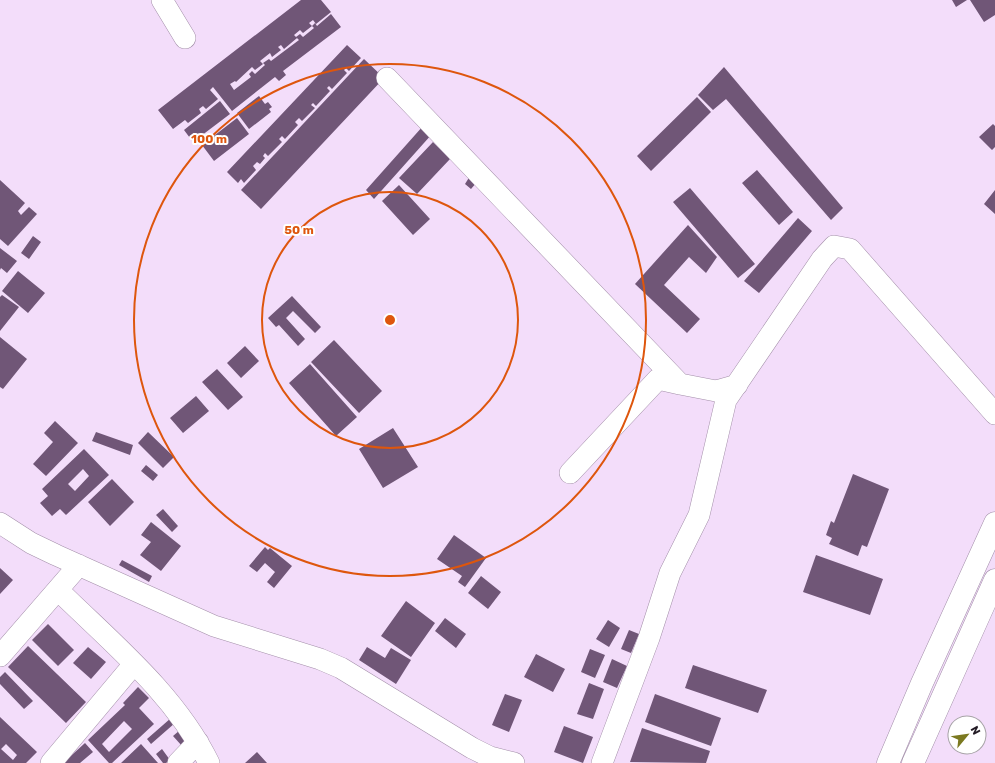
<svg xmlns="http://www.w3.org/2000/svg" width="995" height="763" viewBox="0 0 995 763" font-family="Rubik,sans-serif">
  <rect width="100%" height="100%" fill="#f3ddfa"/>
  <path fill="#705677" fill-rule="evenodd" d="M301,0H321L331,12L316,24L313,20L309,23L312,26L303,33L300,30L294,35L297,38L284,49L281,45L278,47L281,50L272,57L270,53L260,61L263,64L255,70L252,67L236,82L235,81L230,84L234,90L251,77L249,74L252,71L255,74L265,65L263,63L269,59L271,61L299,40L296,37L300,34L303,37L314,28L312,26L315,23L317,26L331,14L341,27L283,71L286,75L279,81L275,77L232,111L213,87L210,90L218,99L206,109L203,106L199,109L201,113L188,123L185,120L173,129L158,110Z
    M952,0H967L956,7Z
    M970,0H995V15L984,22Z
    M347,45L361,58L349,71L346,68L344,70L347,73L332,89L329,86L327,88L330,91L316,106L313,103L311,105L315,108L302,121L299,118L295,122L298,125L285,139L282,136L279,139L282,142L268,156L265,153L263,156L265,158L260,164L257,162L253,166L256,170L244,183L241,179L238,183L227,172Z
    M364,59L384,78L261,209L241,190Z
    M724,67L843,208L831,220L726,99L713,110L698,95Z
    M259,96L265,104L268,102L272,107L269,109L271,112L249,129L237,113Z
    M697,97L711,112L651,171L637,156Z
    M220,101L230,114L193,142L184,130Z
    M237,118L249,134L214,161L202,145Z
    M993,124L995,126V147L992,150L979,137Z
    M423,126L432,134L374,199L366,190Z
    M433,142L450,159L417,194L399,178Z
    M757,170L793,212L779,225L742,183Z
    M470,176L477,182L471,189L465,184Z
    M0,180L25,203L18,211L21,215L29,207L37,214L8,246L0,239Z
    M399,185L430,219L413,235L382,201Z
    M690,188L755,264L738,278L673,202Z
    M995,190V214L984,204Z
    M798,218L812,231L759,293L744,281Z
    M688,225L717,257L706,273L689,257L664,285L700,319L687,333L635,284Z
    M33,236L41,242L29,259L21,253Z
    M0,248L17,261L7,273L1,268L0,270Z
    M18,271L45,293L28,313L2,291Z
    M2,295L19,307L0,331V297Z
    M292,296L321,327L315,333L293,311L286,318L305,339L298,346L279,325L276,327L268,318Z
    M0,337L27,359L3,389L0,387Z
    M334,340L382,391L359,413L311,362Z
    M245,346L259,361L241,378L227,363Z
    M310,364L357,417L336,436L289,383Z
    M217,369L243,397L228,410L202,382Z
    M196,396L209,411L183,433L170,418Z
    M55,421L78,443L46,476L33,464L53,442L44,433Z
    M393,428L418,467L383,488L359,449Z
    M96,432L133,445L130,455L92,441Z
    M148,432L174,457L163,468L138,443Z
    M84,449L109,475L66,515L60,509L52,516L40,503L48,496L42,489ZM83,469L89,476L75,491L68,484Z
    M146,465L158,475L153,481L141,471Z
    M853,474L889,489L867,547L862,545L858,556L829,544L832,538L826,535L831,521L834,523Z
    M112,479L134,502L110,526L88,502Z
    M163,509L178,526L172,532L156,515Z
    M151,522L181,546L161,571L140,555L151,542L141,535Z
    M454,535L486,558L465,587L458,582L462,576L437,559Z
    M265,547L268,550L270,548L292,566L274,588L267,582L275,572L265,563L257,572L249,566Z
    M816,555L883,579L870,615L803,592Z
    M122,560L152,576L149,582L119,565Z
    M0,568L13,580L0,594Z
    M481,576L501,592L488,609L468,593Z
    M406,601L435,623L411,657L381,636Z
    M445,618L466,634L456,648L435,631Z
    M608,620L620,628L609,647L596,639Z
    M48,624L74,650L58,666L32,640Z
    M629,630L639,634L631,653L621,649Z
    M28,646L86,702L66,723L8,667Z
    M88,647L106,662L91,679L73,663Z
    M367,647L385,658L391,648L411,660L396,684L359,660Z
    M590,649L605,655L595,678L581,672Z
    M536,654L565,669L553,692L524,677Z
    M612,659L627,666L617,688L603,682Z
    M693,665L767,690L758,713L685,688Z
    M5,672L33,701L24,709L0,684V677Z
    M589,683L604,689L593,719L577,714Z
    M138,687L149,698L139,708L154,724L112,763H109L88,740L125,705L123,703ZM124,721L132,729L109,752L102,744Z
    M505,694L522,700L509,732L492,725Z
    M655,694L721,718L711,746L645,722Z
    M0,717L37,752L26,763H0ZM6,744L17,755L13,760L1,749Z
    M171,718L175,723L151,744L147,739Z
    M564,726L593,737L583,763L554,752Z
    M642,728L710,751L706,763L630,762Z
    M180,730L189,740L182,746L173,736Z
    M85,743L93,752L80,763H63Z
    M141,744L158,763H121Z
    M162,749L170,760L166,763H163L156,754Z
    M257,752L267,763H245Z"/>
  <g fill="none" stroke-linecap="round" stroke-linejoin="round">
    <defs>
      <path id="minor" d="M162,0L185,38
        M387,78L680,384L716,391L737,385
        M570,473L658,379L680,384
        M0,523L31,543L56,555L214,626L320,659L341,668L472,748L490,757L514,763
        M58,590C112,643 175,694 209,763
        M0,656L79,565
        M51,763L134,664
        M178,763L198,742
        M602,763L649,638L670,573L699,515L726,400L822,259L834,246L850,249L995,414"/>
      <path id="highway" d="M888,763L922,683L995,523
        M913,763L995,580"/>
    </defs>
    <use href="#minor" stroke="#a38fa9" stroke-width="22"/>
    <use href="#highway" stroke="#a38fa9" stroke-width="23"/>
    <use href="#minor" stroke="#fff" stroke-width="21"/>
    <use href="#highway" stroke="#fff" stroke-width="22"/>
  </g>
  <g fill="none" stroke="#de560d" stroke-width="2">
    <circle cx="390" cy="320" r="128"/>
    <circle cx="390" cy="320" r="256"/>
  </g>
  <circle cx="390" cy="320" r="6" fill="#de560d" stroke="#fff" stroke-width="2"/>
  <g font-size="12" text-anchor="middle" font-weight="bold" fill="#de560d" stroke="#fff" stroke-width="4" stroke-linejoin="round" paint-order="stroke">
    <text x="209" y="143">100 m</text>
    <text x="299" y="234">50 m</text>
  </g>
  <g transform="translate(967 735) rotate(61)"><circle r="19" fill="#ffffff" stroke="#a7a3a7"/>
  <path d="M0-3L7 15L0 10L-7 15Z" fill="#7b7920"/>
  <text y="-6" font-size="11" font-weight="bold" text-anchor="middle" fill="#221a24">N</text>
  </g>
</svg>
